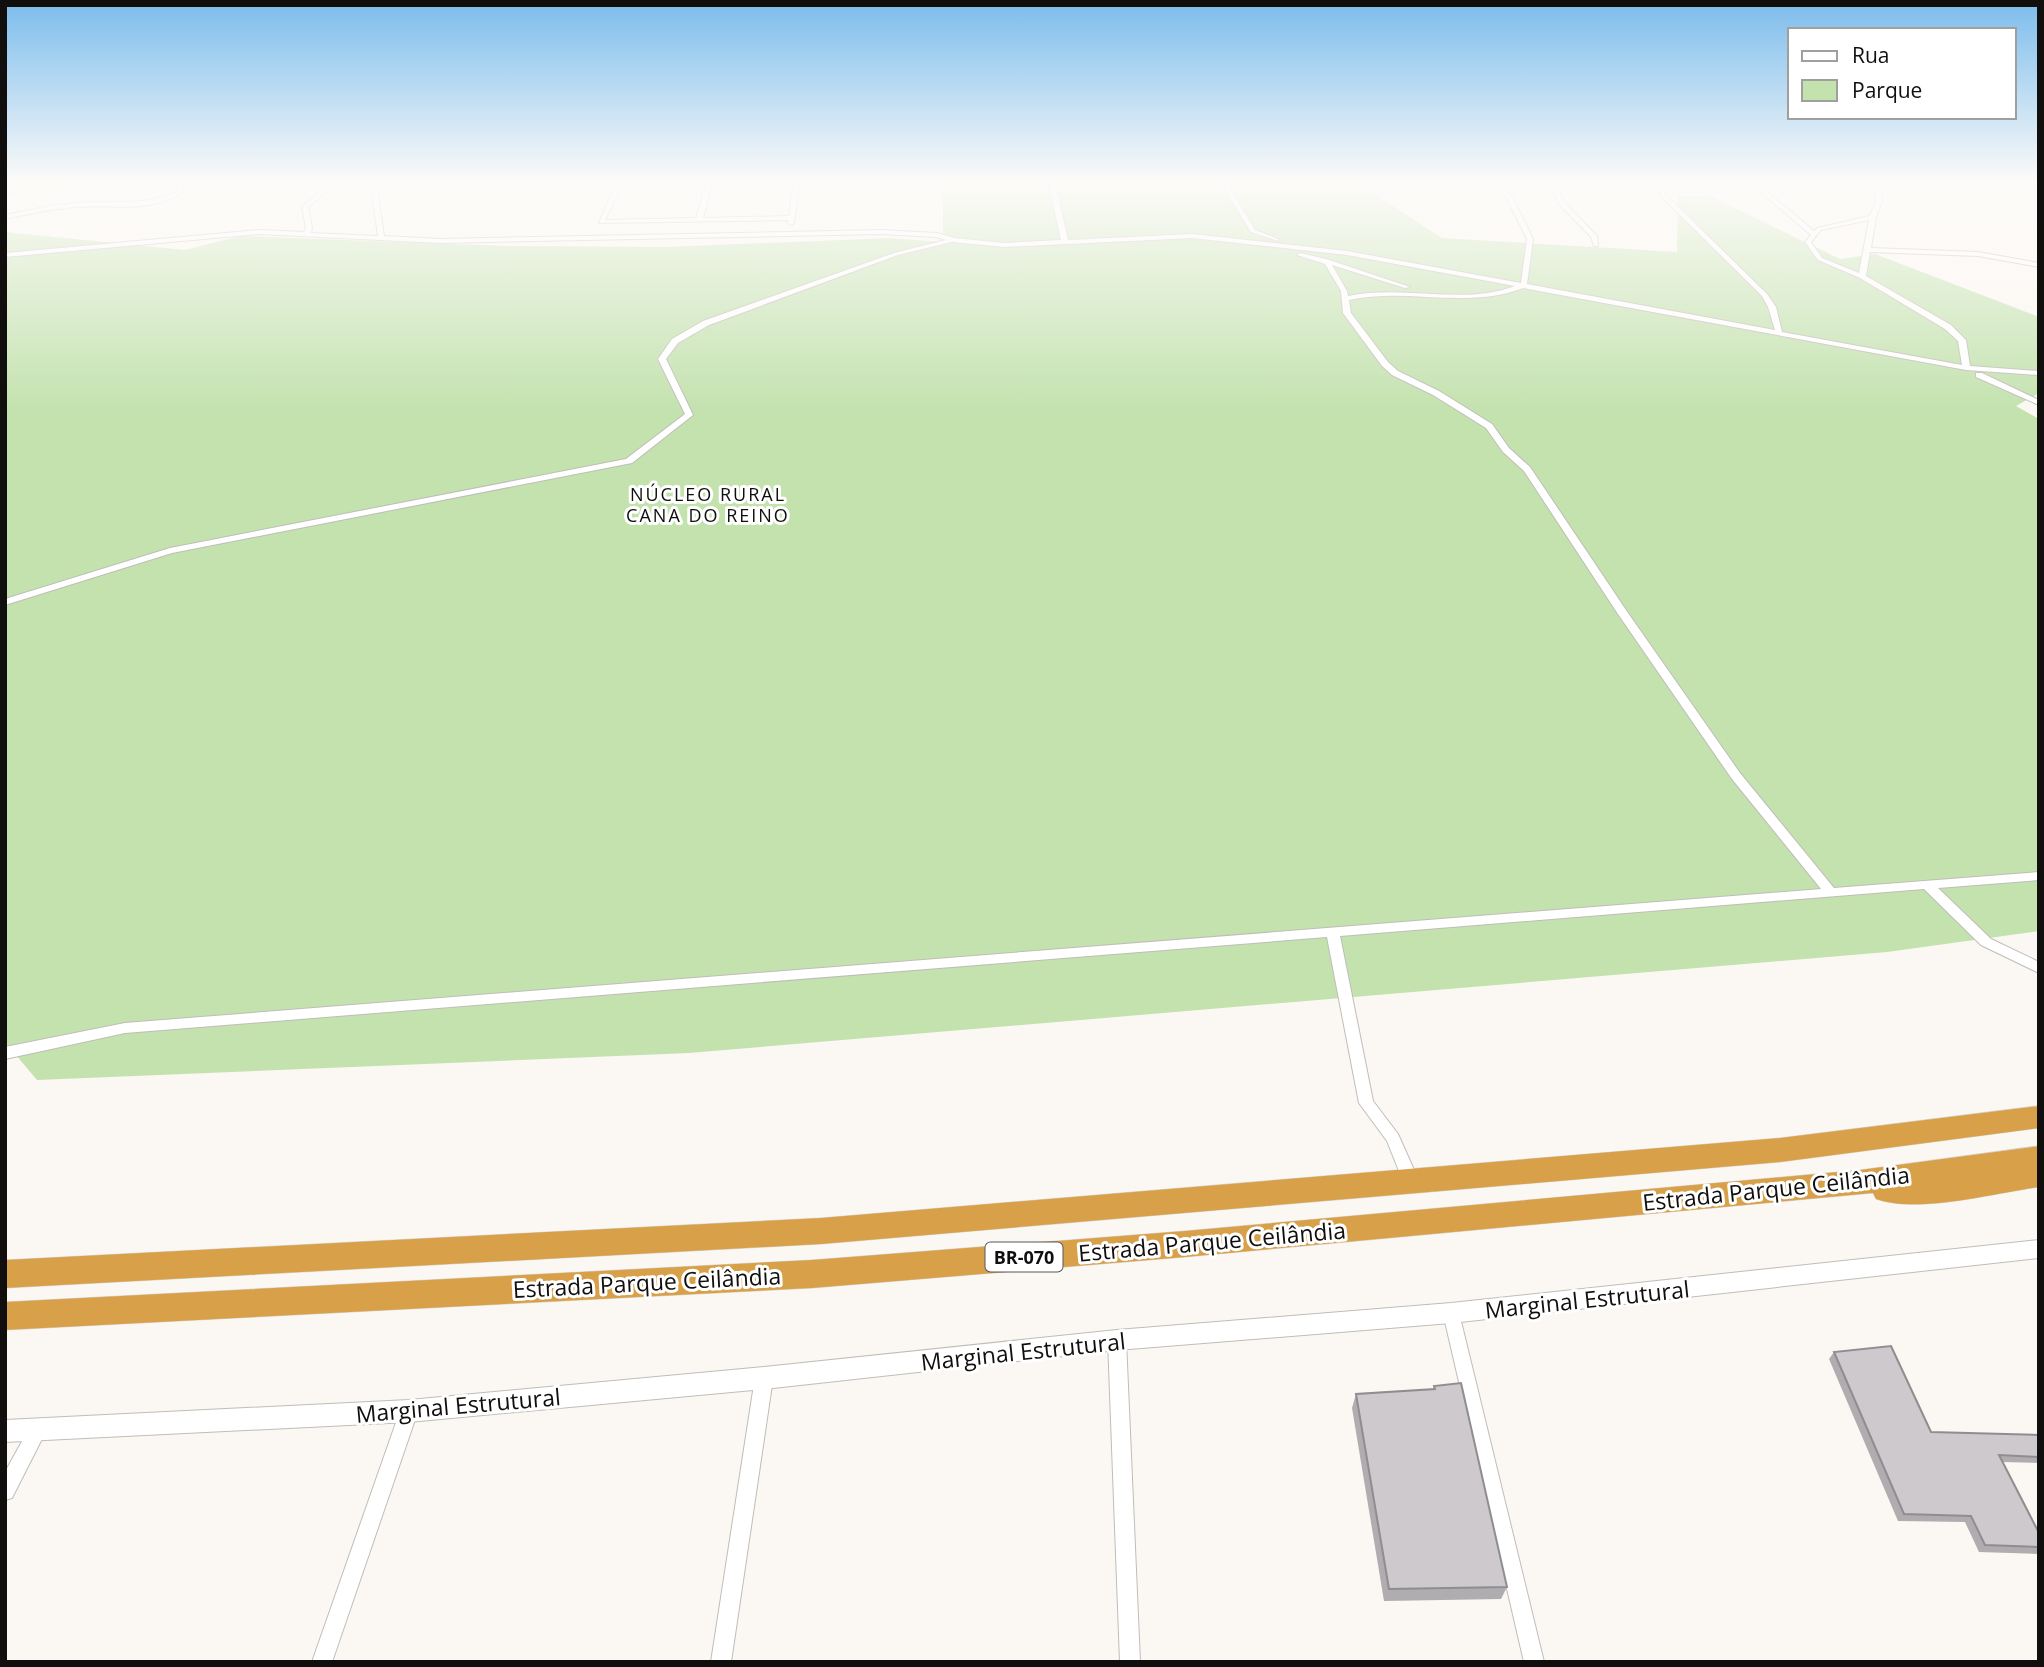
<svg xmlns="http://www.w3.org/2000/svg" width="2044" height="1667" viewBox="0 0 2044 1667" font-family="'Open Sans',sans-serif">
  <rect width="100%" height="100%" fill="#fbf7f2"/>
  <path fill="#c3e2ae" d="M5,180H145L6,194L5,197Z
    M943,180H1359L1382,199L1442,238L1677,252L1678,196H1710L1840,259L1875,254L2039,317V393L2016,406L2039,419V931L1887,952L689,1053L37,1080L5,1042V232L185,250L240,236L507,246L667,247L889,238L943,242Z"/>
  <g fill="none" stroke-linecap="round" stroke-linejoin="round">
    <defs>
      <path id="minor" d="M333,180H340L308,207L312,228L311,233L378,236L370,180H376L384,236L440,239L881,230L937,233L954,238L1004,243L1061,240L1048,180H1054L1068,240L1192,234L1347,251L1521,283L1527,239L1507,199L1487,180H1493L1513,198L1533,239L1527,284L1775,330L1768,307L1762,296L1660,195L1661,189L1670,180H1676L1667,189L1666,195L1767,294L1776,307L1782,332L1962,365L1958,341L1945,329L1860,278L1818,260L1805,242L1811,235L1755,187L1760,186L1814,231L1817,228L1870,216L1876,201L1874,180H1880L1882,201L1876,217L1871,248L1978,252L2039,263V267L1978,256L1870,252L1866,276L1951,325L1966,340L1970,366L2039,371V375L1966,370L1523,288C1467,310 1407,287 1349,300L1351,313L1388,362L1398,371L1439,391L1492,424L1509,448L1530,467L1628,613L1740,773L1834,888L2039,872V880L1938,888L1991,939L2039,962V973L1981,945L1924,889L1340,936L1373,1101L1398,1134L1419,1181L1417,1186L1411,1188L1405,1186L1387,1141L1359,1103L1327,937L125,1033L5,1059V1047L125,1023L1821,889L1732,779L1618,614L1524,471L1503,452L1486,428L1433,395L1392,375L1382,366L1343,313L1341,291L1325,264L1297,255L1300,253L1326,259L1410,287L1405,288L1332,265L1347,291L1348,296C1403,284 1464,306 1515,286L1347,255L1192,238L1004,247L952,242L898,255L709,325L678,343L666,359L693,415L632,463L172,553L5,605V599L170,548L626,459L685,414L658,359L672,339L703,321L894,253L946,240L936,237L881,234L440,243L260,234L5,257V253L260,230L304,232L306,228L302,207ZM1869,220L1859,273L1822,258L1811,242L1821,230Z
        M618,180H624L605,220L696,218L707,180H713L703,218L789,216L794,180H800L794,223L791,225L788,223V220L599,223Z
        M1219,180H1225L1255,230L1278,239V241L1251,232Z
        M1547,180H1553L1566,204L1597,236L1598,246H1594L1591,237L1561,206Z
        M171,182L181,184L185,191C153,214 111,204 75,207C51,209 28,214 5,219V215C29,210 52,205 76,203C111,200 146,208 179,190L177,186L169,185Z
        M1976,373H1982L2039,400V405L1976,377Z
        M1451,1305L1457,1308L1459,1313L1544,1662H1524L1443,1313L1445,1308Z
        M1117,1332L1123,1334L1126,1340L1140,1662H1120L1108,1340L1111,1334Z
        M764,1370L770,1372L773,1378L731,1662H711L755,1378L758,1372Z
        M409,1402L415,1405L418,1411L332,1662H312L400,1411L403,1405Z
        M37,1422L43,1425L46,1431L12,1498L5,1500V1472L31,1425Z"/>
      <path id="tertiary" d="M2039,1240V1258L1451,1323L1117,1350L764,1389L409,1422L5,1442V1420L409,1400L764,1367L1117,1330L1451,1303Z"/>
      <path id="motorway" d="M2039,1106V1128L1780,1162L821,1244L5,1288V1260L821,1218L1780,1138Z
        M2039,1146V1187C1994,1193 1918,1214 1876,1199L1873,1193L1185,1257L812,1288L5,1330V1302L812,1260L1185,1231L1860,1170Z"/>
    </defs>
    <use href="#minor" stroke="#c0bdb9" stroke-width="2"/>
    <use href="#tertiary" stroke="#c0bdb9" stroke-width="2"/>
    <use href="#motorway" stroke="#d4d4d4" stroke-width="1"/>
    <use href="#minor" fill="#fff" fill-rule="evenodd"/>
    <use href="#tertiary" fill="#fff" fill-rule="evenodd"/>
    <use href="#motorway" fill="#d8a048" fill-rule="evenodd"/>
  </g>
  <path fill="#b0adb0" d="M1834,1352L1931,1432L2039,1435V1463L2002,1462L2039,1533V1554L1979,1552L1965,1522L1898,1521L1829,1359Z
    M1434,1386L1507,1587L1501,1599L1384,1601L1352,1408L1356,1394L1433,1389Z"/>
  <path fill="#cdc9cd" stroke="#908d90" stroke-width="2" d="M1891,1346L1931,1432L2039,1435V1457L1999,1455L2039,1533V1547L1985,1545L1971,1516L1904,1514L1834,1352Z
    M1461,1383L1507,1587L1389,1589L1356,1394L1435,1389L1434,1386Z"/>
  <linearGradient id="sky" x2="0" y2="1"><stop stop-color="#7bbcec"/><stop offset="0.44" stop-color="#fdfbf9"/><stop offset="1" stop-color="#fdfbf9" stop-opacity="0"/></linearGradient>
  <rect width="2044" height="413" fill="url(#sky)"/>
  <g text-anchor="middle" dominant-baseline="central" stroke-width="6" stroke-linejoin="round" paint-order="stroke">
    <g font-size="18" letter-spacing="2" fill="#110f0e" stroke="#fff">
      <text x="708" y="494">NÚCLEO RURAL<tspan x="708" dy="21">CANA DO REINO</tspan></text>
    </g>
    <rect fill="#fff" stroke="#585756" stroke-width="2" x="985.5" y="1242.5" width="77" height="29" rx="5"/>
    <g font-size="18" font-weight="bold" fill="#110f0e">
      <text x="1024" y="1257">BR-070</text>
    </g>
    <g font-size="23" fill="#110f0e" stroke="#fff">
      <text transform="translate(1776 1188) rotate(-6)">Estrada Parque Ceilândia</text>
      <text transform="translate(1212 1241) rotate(-5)">Estrada Parque Ceilândia</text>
      <text transform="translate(647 1282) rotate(-3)">Estrada Parque Ceilândia</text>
      <text transform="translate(1587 1299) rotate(-6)">Marginal Estrutural</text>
      <text transform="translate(1023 1351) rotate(-6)">Marginal Estrutural</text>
      <text transform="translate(458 1405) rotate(-5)">Marginal Estrutural</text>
    </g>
  </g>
  <rect width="2044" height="1667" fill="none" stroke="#110f0e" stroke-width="14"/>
  <rect x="1788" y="28" width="228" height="91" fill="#ffffff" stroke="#a09f9f" stroke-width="2"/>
  <rect x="1802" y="51" width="35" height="10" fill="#ffffff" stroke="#a09f9f" stroke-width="2"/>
  <text x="1852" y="63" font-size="21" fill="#110f0e">Rua</text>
  <rect x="1802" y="80" width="35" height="21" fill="#c3e2ae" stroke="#a09f9f" stroke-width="2"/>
  <text x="1852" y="98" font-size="21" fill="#110f0e">Parque</text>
</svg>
